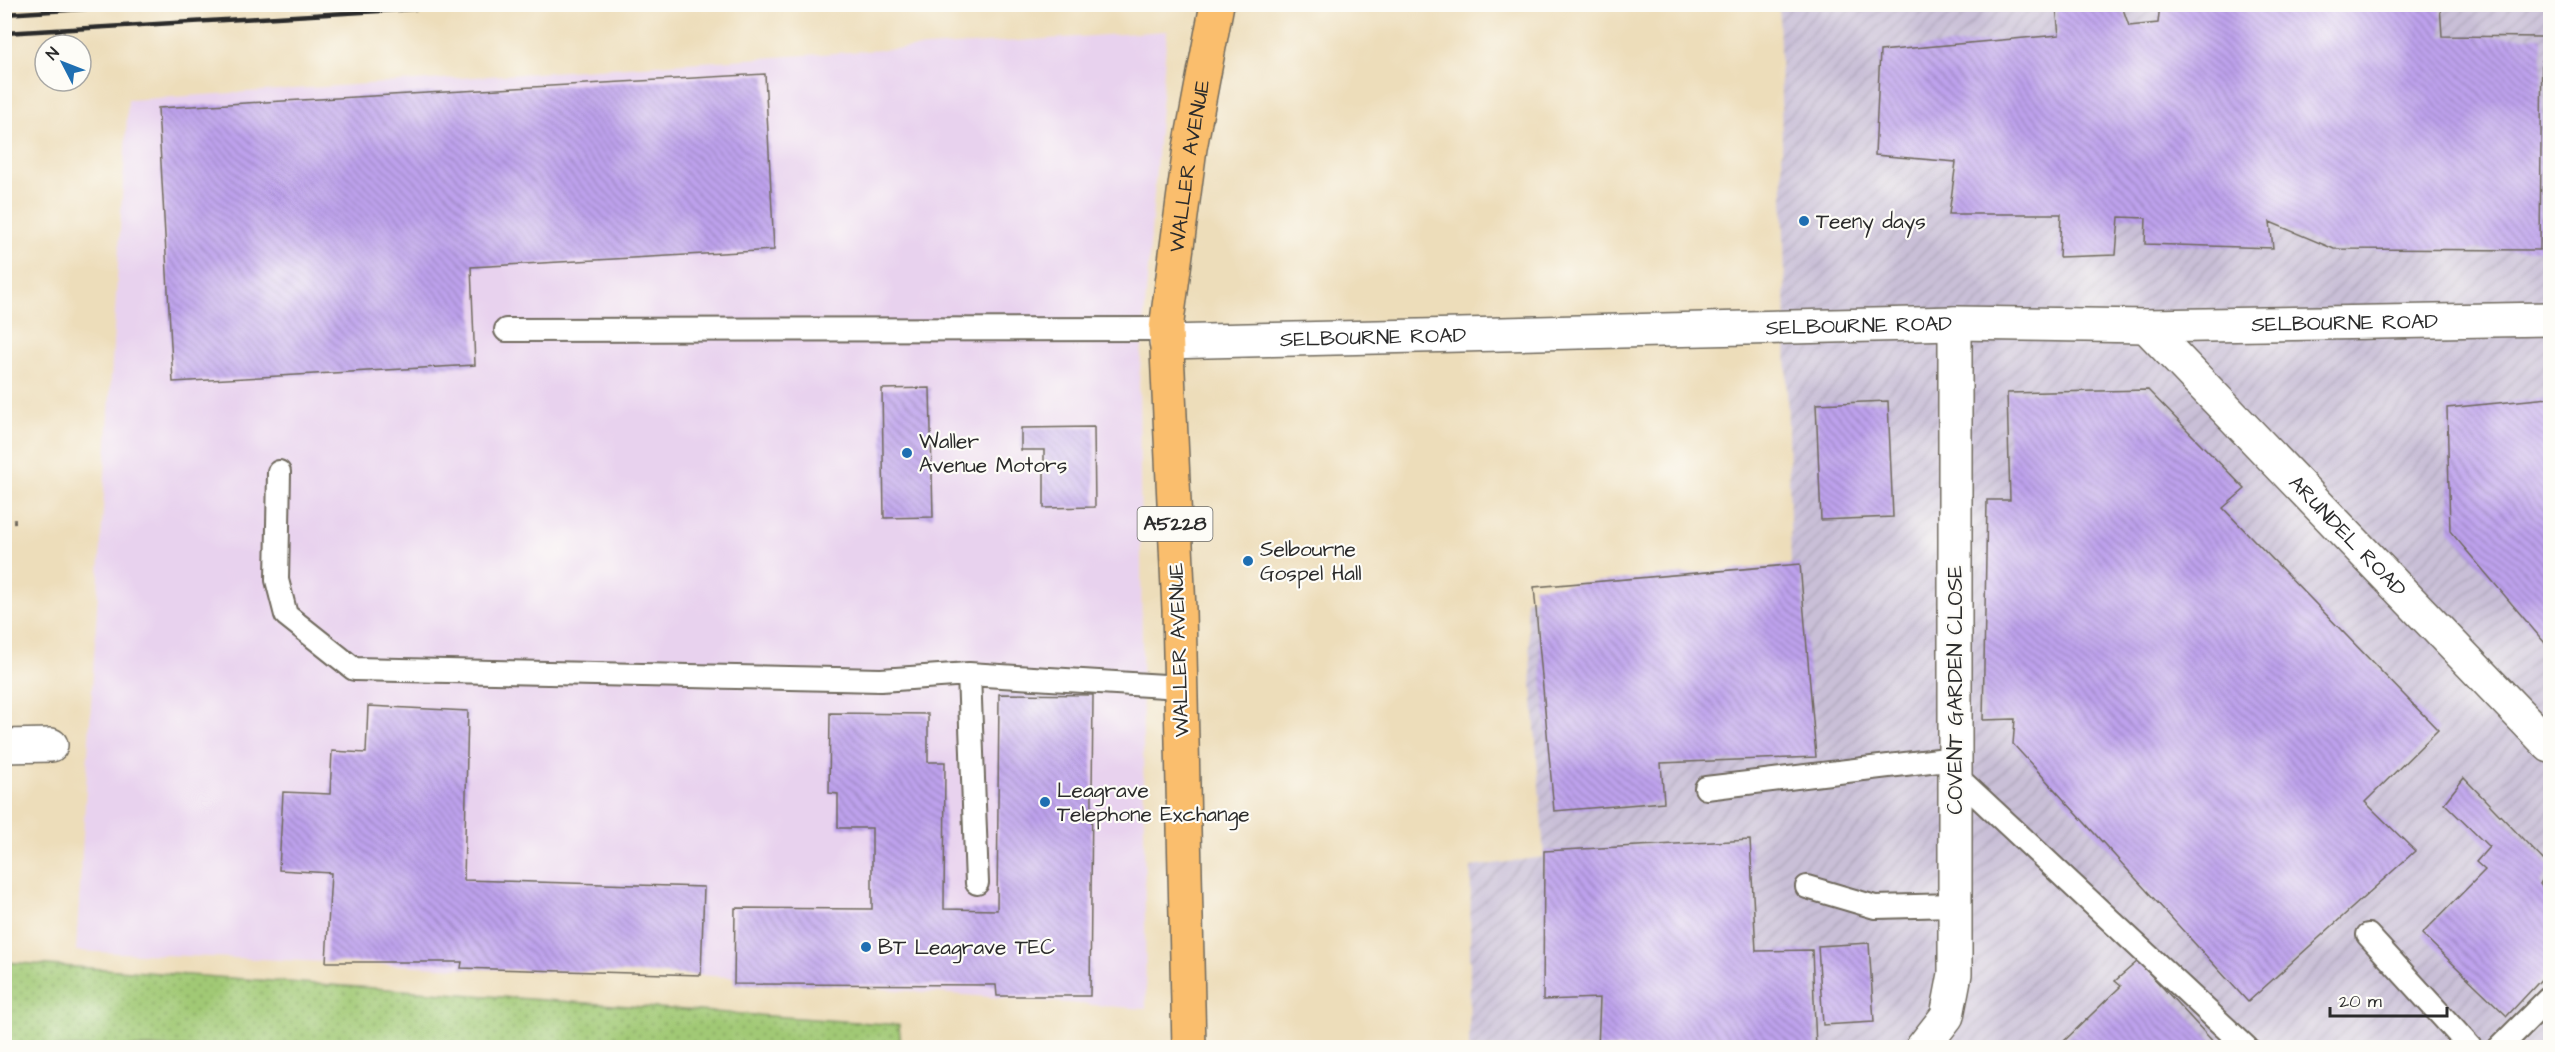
<svg xmlns="http://www.w3.org/2000/svg" width="2555" height="1052" viewBox="0 0 2555 1052" font-family="'Architects Daughter',sans-serif">
  <defs>
    <pattern id="industrial-furrows" width="10" height="10" patternUnits="userSpaceOnUse" patternTransform="scale(1.5)"><rect width="10" height="10" fill="#c9bfd7"/><path d="M-1 1l2-2M0 10L10 0M9 11l2-2" fill="none" stroke="#ada4b9"/></pattern>
    <pattern id="park-dots" width="8" height="8" patternUnits="userSpaceOnUse" patternTransform="scale(1.5)"><rect width="8" height="8" fill="#a1c975"/><path d="M2 2h.1M6 6h.1" fill="none" stroke="#83a360" stroke-width="1.8" stroke-linecap="round"/></pattern>
    <pattern id="building-back-hatch" width="6" height="6" patternUnits="userSpaceOnUse" patternTransform="scale(1.5)"><rect width="6" height="6" fill="#bea2ed"/><path d="M-1 5l2 2M0 0l6 6M5-1l2 2" fill="none" stroke="#9b84c0"/></pattern>
  </defs>
  <rect width="100%" height="100%" fill="#fdfcf7"/>
  <filter id="ink" filterUnits="userSpaceOnUse"><feTurbulence type="fractalNoise" baseFrequency=".0167" numOctaves="2"/><feDisplacementMap in="SourceGraphic" scale="12" xChannelSelector="R" yChannelSelector="G"/><feConvolveMatrix kernelMatrix="1 2 1 2 8 2 1 2 1" color-interpolation-filters="sRGB"/></filter>
  <filter id="wash" filterUnits="userSpaceOnUse"><feTurbulence type="fractalNoise" baseFrequency=".008" numOctaves="4" result="noise"/><feDisplacementMap in="SourceGraphic" scale="24" xChannelSelector="R" yChannelSelector="G"/><feGaussianBlur stdDeviation="1.35" result="paint"/><feColorMatrix in="noise" values="0 0 0 0 0 0 0 0 0 0 0 0 0 0 0 0 0 1.4 0 .05"/><feComposite in="paint" operator="in"/></filter>
  <g filter="url(#wash)">
    <rect width="100%" height="100%" fill="#edddba"/>
    <path fill="#e8d2ee" d="M1167,31L1139,383L1146,1009L701,975L461,968L76,951L128,100Z"/>
    <path fill="url(#industrial-furrows)" d="M1779,5H2550V1047L1469,1048L1471,867L1544,857L1526,599L1791,572Z"/>
    <path fill="url(#park-dots)" stroke="#667a50" stroke-width="1.5" d="M4,962L899,1025L901,1047H5Z"/>
    <g id="blocks">
      <path fill="url(#building-back-hatch)" d="M2160,4L2299,6L2440,4L2442,36L2542,37L2540,250L2334,249L2270,222L2273,248L2145,244L2146,218L2119,217L2116,255L2059,257L2061,214H1949L1956,162L1875,155L1880,51L2059,35L2056,7L2122,6L2129,26L2158,23Z
        M765,74L774,250L471,267L475,365L173,382L158,108Z
        M930,388L933,517L884,518L882,389Z
        M2148,390L2245,489L2223,508L2438,730L2365,802L2415,851L2248,1002L2013,744L2015,719L1983,720L1987,500H2010L2007,393Z
        M2550,398V649L2450,531L2447,408Z
        M1888,401L1893,517L1821,520L1816,404Z
        M1094,427L1095,507L1044,508V450H1021V428Z
        M1800,564L1816,757L1661,763L1664,802L1554,811L1534,587Z
        M999,694L1093,695L1090,996H997L996,985L734,984L735,908L872,909V828H838V794L829,793L830,713L928,714V762H945L944,909L997,910Z
        M368,706L468,711L464,880L704,887L701,975L461,968L462,962H326L331,873L279,870L283,792L330,794L332,751L366,753Z
        M2464,778L2550,867L2540,884L2550,896V970L2507,1016L2422,934L2485,870L2476,862L2489,847L2444,803Z
        M1750,840L1756,951L1812,950L1816,1048H1598L1600,998L1543,1000L1544,851Z
        M1869,943L1874,1022L1823,1025L1818,946Z
        M2138,961L2219,1048H2070L2064,1041L2121,986L2115,981Z"/>
    </g>
  </g>
  <g filter="url(#ink)">
    <use href="#blocks" fill-opacity="0" stroke="#6f695d" stroke-width="1.5"/>
    <g fill="none" stroke-linecap="round" stroke-linejoin="round">
      <defs>
        <path id="lane" d="M506,330L1166,329
          M279,472L277,580L286,615L354,669L881,680L969,674L1181,687
          M969,674L977,883
          M1955,775L2247,1048
          M1706,788L1955,758
          M1807,887L1875,907L1955,905
          M2368,935L2471,1048
          M2499,1048L2550,997"/>
        <g id="street">
          <path id="s1" d="M2146,326L2550,746"/>
          <path id="s2" d="M1166,342L1955,323L2146,326L2550,319"/>
          <path d="M4,746L51,745"/>
          <path d="M1922,1048L1947,1016L1955,974V323"/>
        </g>
        <g id="primary">
          <path id="s3" d="M1189,1048L1179,610L1166,329L1190,148L1217,4"/>
        </g>
      </defs>
      <use href="#lane" stroke="#6f695d" stroke-width="26"/>
      <use href="#street" stroke="#6f695d" stroke-width="36"/>
      <use href="#primary" stroke="#6f695d" stroke-width="36"/>
      <path stroke="#6f695d" stroke-width="4" stroke-dasharray="4.5 4.5" stroke-linecap="butt" d="M4,522L16,521"/>
      <use href="#lane" stroke="#fff" stroke-width="22"/>
      <use href="#street" stroke="#fff" stroke-width="33"/>
      <use href="#primary" stroke="#fabe6d" stroke-width="33"/>
      <path stroke="#2b2b2b" stroke-width="4.5" d="M4,14L163,4
        M4,33L500,4"/>
    </g>
  </g>
  <g fill="#1f6fb2" stroke="#fdfcf7" stroke-width="2">
    <circle cx="1804" cy="221" r="6"/>
    <circle cx="907" cy="453" r="6"/>
    <circle cx="1248" cy="561" r="6"/>
    <circle cx="1045" cy="802" r="6"/>
    <circle cx="866" cy="947" r="6"/>
  </g>
  <g text-anchor="middle" dominant-baseline="central" stroke-width="4.5" stroke-linejoin="round" paint-order="stroke">
    <rect fill="#fdfcf7" stroke="#6a6a68" stroke-width="1.5" x="1137.5" y="507" width="75" height="34" rx="4.5"/>
    <g font-size="20" font-weight="bold" fill="#2b2b2b">
      <text x="1175" y="524">A5228</text>
    </g>
    <g font-size="21" fill="#2b2b2b" stroke="#fdfcf7">
      <text stroke="none"><textPath href="#s3" startOffset="884">WALLER AVENUE</textPath></text>
      <text stroke="none"><textPath href="#s2" startOffset="1179">SELBOURNE ROAD</textPath></text>
      <text stroke="none"><textPath href="#s2" startOffset="693">SELBOURNE ROAD</textPath></text>
      <text stroke="none"><textPath href="#s2" startOffset="207">SELBOURNE ROAD</textPath></text>
      <text stroke="none"><textPath href="#s1" startOffset="291">ARUNDEL ROAD</textPath></text>
      <text transform="translate(1179 650) rotate(-92)">WALLER AVENUE</text>
      <text transform="translate(1955 690) rotate(-90)">COVENT GARDEN CLOSE</text>
    </g>
    <g font-size="21" fill="#2b2b2b" stroke="#fdfcf7" text-anchor="start">
      <text x="1816" y="221">Teeny days</text>
      <text x="919" y="441">Waller<tspan x="919" dy="24">Avenue Motors</tspan></text>
      <text x="1260" y="549">Selbourne<tspan x="1260" dy="24">Gospel Hall</tspan></text>
      <text x="1057" y="790">Leagrave<tspan x="1057" dy="24">Telephone Exchange</tspan></text>
      <text x="878" y="947">BT Leagrave TEC</text>
    </g>
  </g>
  <rect width="2555" height="1052" fill="none" stroke="#fdfcf7" stroke-width="24"/>
  <g transform="translate(63 63) rotate(312)"><circle r="28" fill="#fdfcf7" stroke="#a9a8a5" stroke-width="1.5"/>
  <path d="M0-4.5L10 22L0 15L-10 22Z" fill="#1f6fb2"/>
  <text y="-9" font-size="16" font-weight="bold" text-anchor="middle" fill="#2b2b2b">N</text>
  </g>
  <path d="M2330 1007v9h117v-9" fill="none" stroke="#2b2b2b" stroke-width="3"/>
  <text x="2339" y="1007" font-size="18" fill="#2b2b2b" stroke="#fdfcf7" stroke-width="4.5" paint-order="stroke">20 m</text>
</svg>
